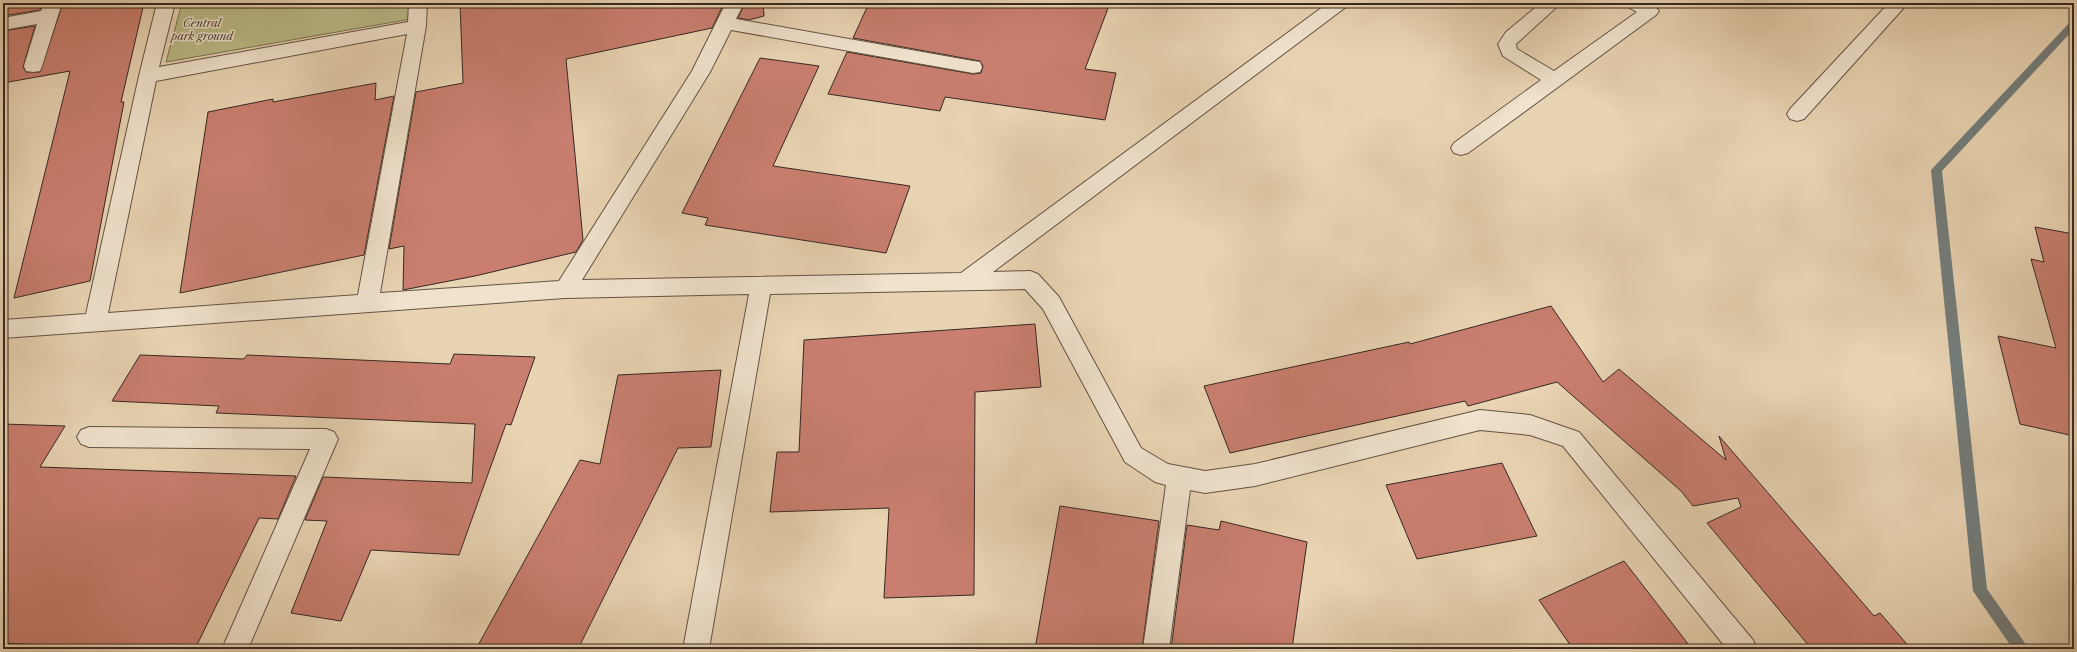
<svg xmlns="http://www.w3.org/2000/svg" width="2077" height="652" viewBox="0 0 2077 652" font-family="'Libre Caslon Text',serif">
  <rect width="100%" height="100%" fill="#e8d3b2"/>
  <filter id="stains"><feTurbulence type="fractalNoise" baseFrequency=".005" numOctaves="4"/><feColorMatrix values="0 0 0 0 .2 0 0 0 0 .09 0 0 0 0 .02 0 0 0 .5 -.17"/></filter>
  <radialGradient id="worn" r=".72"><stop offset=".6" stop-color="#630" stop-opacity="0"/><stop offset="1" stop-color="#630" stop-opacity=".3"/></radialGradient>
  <path fill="#babb89" stroke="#787255" d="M182,3H411V19L166,62Z"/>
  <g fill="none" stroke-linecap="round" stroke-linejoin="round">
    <path fill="#737d7b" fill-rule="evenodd" d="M2074,20V29L1942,171L1987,589L2029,649H2013L1973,591L1931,170L2071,21Z"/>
  </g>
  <path fill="#c97e6f" stroke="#372821" d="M3,3H42L40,10L3,16Z
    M63,3H144L121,102H124L90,281L14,298L70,71L3,83V31L35,26L23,67L26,72H40Z
    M460,3H724L712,28L566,59L583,240L576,252L475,276L403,290L404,246L389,249L416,92L463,83Z
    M745,3H763L764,16L749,20L738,18Z
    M869,3H1110L1085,69L1116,73L1105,120L945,97L940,111L828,94L847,52L973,74L981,73L983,66L980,61L853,38Z
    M760,58L819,66L773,166L910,186L886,253L705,225L708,218L682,213Z
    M376,83L375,100L394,96L364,255L180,293L208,112L273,99V102Z
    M2035,227L2074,234V436L2020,424L1998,336L2056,348L2031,259L2044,262Z
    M1551,306L1603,382L1619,369L1726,460L1719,436L1874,616L1880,613L1911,649H1803L1809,646L1707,523L1741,507L1738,498L1693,506L1681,491L1557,382L1468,406L1465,401L1230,453L1204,386L1409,342L1410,344Z
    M1035,324L1041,387L975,392L974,595L884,598L889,508L770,512L777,452H799L804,340Z
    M454,354L535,357L511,425L506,424L459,555L371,550L341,621L291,613L327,521L305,520L323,477L472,483L475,424L216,413L219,406L112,401L140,355L244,359L247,355L450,364Z
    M721,370L711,447L678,448L578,649H476L580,460L600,464L618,375Z
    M3,424L65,426L40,467L296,476L278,519L259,518L195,649L110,646L109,648L3,643Z
    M1502,463L1537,536L1417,559L1386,485Z
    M1060,506L1159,521L1142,649H1035Z
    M1221,521L1307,542L1292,649H1171L1187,525L1219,530Z
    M1624,561L1692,649H1573L1539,600Z"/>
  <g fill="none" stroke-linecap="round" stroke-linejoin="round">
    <defs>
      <path id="minor" d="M44,3H62L42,66L40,71L33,72L26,71L24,66L37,24L3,30V18L41,11Z
        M157,3H175L159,67L408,22L409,3H427L426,26L380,293L559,281L692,71L726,3H744L736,19L973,61L980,62L982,67L980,72L973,73L731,30L710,72L582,280L961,273L1328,3H1349L1346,7L993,272L1030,271L1038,274L1059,297L1141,448L1168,464L1205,471L1255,464L1480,410L1530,415L1579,432L1753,640L1757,649H1727L1563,446L1530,435L1480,430L1255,486L1205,493L1190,490L1169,649H1143L1166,485L1155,482L1125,462L1043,309L1025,289L770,294L709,649H683L749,294L565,298L3,338V320L86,314L139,76ZM407,34L358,295L108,313L156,81Z
        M1541,3H1561L1516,44L1517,49L1554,71L1637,12L1628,7L1625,3C1637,3 1652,0 1659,11L1656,15L1468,153L1461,155L1454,153L1451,148L1454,143L1541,80L1503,56L1498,44L1506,32Z
        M1889,3H1908L1804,119L1797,121L1790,119L1787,114L1790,109Z
        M89,427L326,429L334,432L338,439L248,649H222L310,449L89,447L81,444L77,437L81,430Z"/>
    </defs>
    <use href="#minor" stroke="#635345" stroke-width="2"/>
    <use href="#minor" fill="#f0e2cd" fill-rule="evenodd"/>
  </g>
  <g text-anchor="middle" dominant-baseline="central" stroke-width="3" stroke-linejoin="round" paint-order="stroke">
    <g font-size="11" font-style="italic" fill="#514536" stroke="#f0e2cd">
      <text x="202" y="23">Central<tspan x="202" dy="13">park ground</tspan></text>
    </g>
  </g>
  <rect width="2077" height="652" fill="none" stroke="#e8d3b2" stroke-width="16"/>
  <rect x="4" y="4" width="2069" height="644" fill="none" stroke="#372821" stroke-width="2"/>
  <rect x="8" y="8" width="2061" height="636" fill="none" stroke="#372821"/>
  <rect width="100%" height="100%" filter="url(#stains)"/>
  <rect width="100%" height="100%" fill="url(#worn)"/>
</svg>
